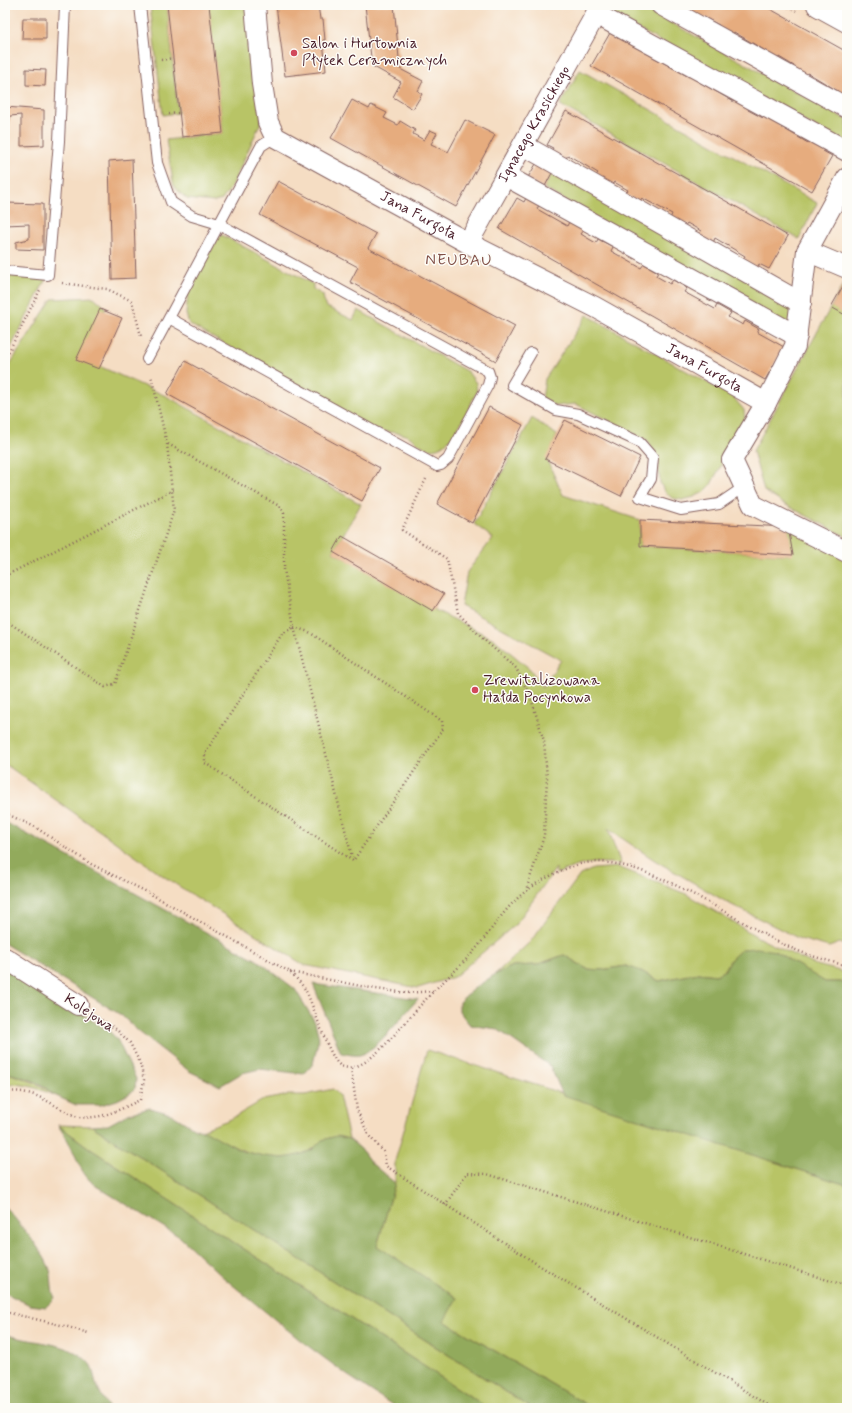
<svg xmlns="http://www.w3.org/2000/svg" width="852" height="1413" viewBox="0 0 852 1413" font-family="Mynerve,sans-serif">
  <rect width="100%" height="100%" fill="#fdfcf7"/>
  <filter id="ink" filterUnits="userSpaceOnUse"><feTurbulence type="fractalNoise" baseFrequency=".025" numOctaves="2"/><feDisplacementMap in="SourceGraphic" scale="8" xChannelSelector="R" yChannelSelector="G"/><feConvolveMatrix kernelMatrix="1 2 1 2 8 2 1 2 1" color-interpolation-filters="sRGB"/></filter>
  <filter id="wash" filterUnits="userSpaceOnUse"><feTurbulence type="fractalNoise" baseFrequency=".012" numOctaves="4" result="noise"/><feDisplacementMap in="SourceGraphic" scale="16" xChannelSelector="R" yChannelSelector="G"/><feGaussianBlur stdDeviation="0.9" result="paint"/><feColorMatrix in="noise" values="0 0 0 0 0 0 0 0 0 0 0 0 0 0 0 0 0 1.4 0 .05"/><feComposite in="paint" operator="in"/></filter>
  <g filter="url(#wash)">
    <rect width="100%" height="100%" fill="#f5ddc3"/>
    <path fill="#b8c466" stroke="#817248" d="M150,5H167L178,113L163,115Z
      M208,5H255L261,122L232,186L222,200L214,202L187,199L174,187L166,140L223,133Z
      M616,5H639L847,120V145L611,14Z
      M580,70L817,203L799,239L560,105Z
      M552,173L801,303L797,336L544,188Z
      M222,235L313,284V289L323,295L325,306L353,320L358,310L468,372L476,383L477,392C467,409 450,459 424,447C418,444 413,438 406,435C397,432 385,432 375,430L189,324L186,314L188,292L218,238Z
      M5,271L48,275L5,359Z
      M847,277V537L784,504L764,491L753,451Z
      M94,297L106,308L81,358L166,396L361,504L333,552L435,610L494,639L530,669L543,687L561,660L461,606L467,572L493,538L474,524L532,418L557,435L547,460L563,495L640,520V546L792,555L788,527L847,561V946L840,943L829,947L800,939L730,904L656,861L608,829L621,864C592,861 582,863 556,874V868L516,924L454,977L418,988L304,965L169,880L5,764V372L52,299Z
      M587,315L733,397L744,410L745,421L710,486L704,492L694,497L682,500L672,498L664,491L660,482L658,461L648,441L576,404L556,406L542,399L545,379Z
      M618,867L686,894L761,939L813,964L847,973V982H825L809,973L731,959L725,970L716,975L698,973L659,981L641,971L626,966L601,970L587,969L564,955L536,965L513,966L494,975L530,942L580,875L593,869Z
      M427,1050L847,1185V1408H592L444,1321L377,1246L395,1183V1161Z
      M5,1072C24,1079 38,1082 54,1095C38,1089 22,1081 5,1086Z
      M333,1089L339,1095L349,1139C319,1132 324,1147 300,1155C265,1166 231,1145 201,1130L231,1119L263,1100L289,1095H305Z
      M58,1125L92,1126L531,1408H488L92,1150Z"/>
    <path fill="#92aa5b" stroke="#6e6443" d="M5,822L257,960L295,989L315,1022L319,1038L313,1064L304,1074L260,1069L242,1073L220,1086L189,1071L138,1031L121,1015L5,944Z
      M757,948L775,951L825,982H847V1185L563,1095L550,1066L497,1029L470,1025L459,1011V1002L472,990L494,975L513,966L536,965L564,955L587,969L601,970L626,966L641,971L659,981L698,973L716,975L725,970L731,959L742,949Z
      M5,965L109,1031L117,1039L136,1079L135,1088L129,1094L117,1100L101,1105H76L54,1095L42,1085L31,1080L5,1072Z
      M313,984L418,999C404,1014 380,1046 363,1054C356,1057 348,1054 341,1053Z
      M150,1108L171,1114L195,1129L206,1131L242,1151L264,1156L283,1158L299,1155L312,1150L322,1140L337,1136L349,1139L361,1149L371,1163L395,1183L377,1246L457,1298L444,1321L592,1408H531L92,1126L108,1125L128,1114Z
      M58,1125L92,1150L488,1408H397L347,1375L300,1340L224,1278L180,1237L96,1186C80,1173 80,1164 71,1147C68,1139 62,1132 58,1125Z
      M5,1207C19,1223 41,1248 49,1267C53,1277 50,1288 55,1298L46,1307L30,1305L5,1293Z
      M5,1334C31,1344 69,1340 89,1363C93,1367 94,1377 96,1383C99,1391 104,1401 109,1408H5Z"/>
    <g id="blocks">
      <path fill="#e6ac7e" d="M167,5H209L223,133L182,137Z
        M276,5H318L320,19H323L325,40H323L326,71L285,76Z
        M365,5H394L400,69L423,81L418,91L422,94L413,109L393,97L401,82L372,66Z
        M684,5H763L847,52V102L836,96L838,91L808,73L806,78L791,70L794,66L779,57L777,62L762,54L764,50L734,32L731,37L717,29L719,25L704,17L702,21L687,13L690,8Z
        M23,18H46V39H22Z
        M610,33L689,77L692,72L706,80L703,84L734,102L737,97L751,105L748,110L763,118L766,113L780,121L778,125L808,143L810,138L825,147L823,151L832,156L812,191L591,66Z
        M26,69L46,70L45,86L26,85Z
        M352,100L369,109L371,105L387,113L384,118L398,125L400,121L415,130L413,134L424,140L430,130L437,133L431,144L448,152L465,120L495,135L456,207L331,138Z
        M5,107L44,110V145L21,146V115L10,116L9,126H5Z
        M566,111L788,236L769,269L759,264L757,268L743,260L745,256L715,238L713,243L699,235L701,231L687,223L684,227L670,219L672,214L642,198L639,202L625,194L628,190L614,182L611,186L595,177L598,173L568,155L565,160L551,152L553,148L547,145Z
        M132,159L136,278L112,279L109,161Z
        M536,164L552,173L544,188L527,179Z
        M278,181L376,234L368,248L515,326L496,361L350,282L358,267L260,215Z
        M517,198L524,202L526,198L539,205L537,209L567,226L569,222L584,230L581,234L589,239L596,243L598,239L613,247L611,251L641,268L644,264L658,272L656,276L670,284L673,280L687,288L684,292L715,309L717,305L731,313L728,317L743,325L745,321L759,329L757,332L784,347L765,380L499,229Z
        M5,203L43,204V250L16,249V242L29,239V224L5,225Z
        M847,279V316L831,307Z
        M100,309L122,318L99,369L76,360Z
        M185,361L380,468L362,501L167,394Z
        M489,407L523,425L472,523L437,504Z
        M565,420L640,457L621,496L545,459Z
        M640,520L788,527L793,555L640,546Z
        M342,536L444,594L433,611L333,552Z"/>
    </g>
  </g>
  <g filter="url(#ink)">
    <use href="#blocks" fill-opacity="0" stroke="#866260" stroke-width="1"/>
    <g fill="none" stroke-linecap="round" stroke-linejoin="round">
      <defs>
        <path id="service" d="M140,5L157,163L171,202L192,216L219,224L488,371L490,377L488,385L448,459L441,465L437,466L169,318
          M5,271L48,275L59,141L65,5
          M531,353L512,385L556,410L578,414L639,442L653,458L651,479L640,497L681,510L719,504L744,487
          M147,359L261,146L275,137"/>
        <g id="minor">
          <path id="s1" d="M255,5L262,84L268,122L275,137L468,243L595,307L766,403"/>
          <path d="M661,5L847,108"/>
          <path d="M596,14L847,151"/>
          <path d="M523,145L801,303"/>
          <path d="M506,176L797,336"/>
          <path d="M847,178L807,251L795,346L766,403L732,460L753,505L847,552"/>
          <path id="s2" d="M468,243L601,5"/>
          <path d="M807,251L847,268"/>
          <path d="M5,958L78,1005"/>
        </g>
        <path id="tertiary" d="M818,5L847,21"/>
      </defs>
      <use href="#service" stroke="#866260" stroke-width="12"/>
      <use href="#minor" stroke="#866260" stroke-width="22"/>
      <use href="#tertiary" stroke="#866260" stroke-width="24"/>
      <path stroke="#866260" stroke-width="2.5" stroke-dasharray="1 3" stroke-linecap="butt" d="M785,5L796,11
        M161,60L173,58
        M169,114L178,113
        M62,283L107,289L132,301L141,336
        M5,359L40,290
        M168,444L281,507L284,513V569L294,627L353,861
        M426,479L402,530L447,559L458,613L483,639L516,668L531,698L544,741L547,778L544,836L526,890
        M5,576L173,490
        M5,620L105,687L115,684L174,510L167,444L151,375
        M294,627L309,632L442,721L443,729L353,861L205,763V753L282,634Z
        M5,813L35,827L91,864L151,894L290,972C296,978 302,984 306,991C314,1006 329,1059 341,1066C349,1070 358,1066 365,1062C387,1047 409,1017 428,997C443,981 460,967 474,951C492,930 506,905 529,889C541,879 569,866 584,863C643,853 732,920 785,945C805,955 826,960 847,966
        M290,972L376,989L407,993L433,991
        M351,1068L357,1110L369,1136L384,1152L386,1166L537,1264L773,1408
        M5,1092C31,1089 43,1099 65,1111C69,1113 74,1116 79,1117C101,1120 121,1109 140,1100L144,1080L140,1063L130,1043L116,1029L95,1016
        M445,1205L467,1173L487,1174L847,1286
        M5,1312L65,1326L88,1333"/>
      <use href="#service" stroke="#fff" stroke-width="10"/>
      <use href="#minor" stroke="#fff" stroke-width="20"/>
      <use href="#tertiary" stroke="#fff" stroke-width="22"/>
    </g>
  </g>
  <g fill="#d1495b" stroke="#fdfcf7" stroke-width="1.5">
    <circle cx="294" cy="53" r="4"/>
    <circle cx="475" cy="690" r="4"/>
  </g>
  <g text-anchor="middle" dominant-baseline="central" stroke-width="3" stroke-linejoin="round" paint-order="stroke">
    <g font-size="15" fill="#4a1f2b" stroke="#fdfcf7" text-anchor="start">
      <text x="302" y="44">Salon i Hurtownia<tspan x="302" dy="17">Płytek Ceramicznych</tspan></text>
      <text x="483" y="681">Zrewitalizowana<tspan x="483" dy="17">Hałda Pocynkowa</tspan></text>
    </g>
    <g font-size="15" fill="#4a1f2b" stroke="#fdfcf7">
      <text stroke="none"><textPath href="#s2" startOffset="136">Ignacego Krasickiego</textPath></text>
      <text stroke="none"><textPath href="#s1" startOffset="298">Jana Furgoła</textPath></text>
      <text stroke="none"><textPath href="#s1" startOffset="622">Jana Furgoła</textPath></text>
      <text transform="translate(89 1013) rotate(33)">Kolejowa</text>
    </g>
    <g font-size="16" letter-spacing="1" fill="#815048" stroke="#fdfcf7">
      <text x="459" y="260">NEUBAU</text>
    </g>
  </g>
  <rect width="852" height="1413" fill="none" stroke="#fdfcf7" stroke-width="20"/>
</svg>
